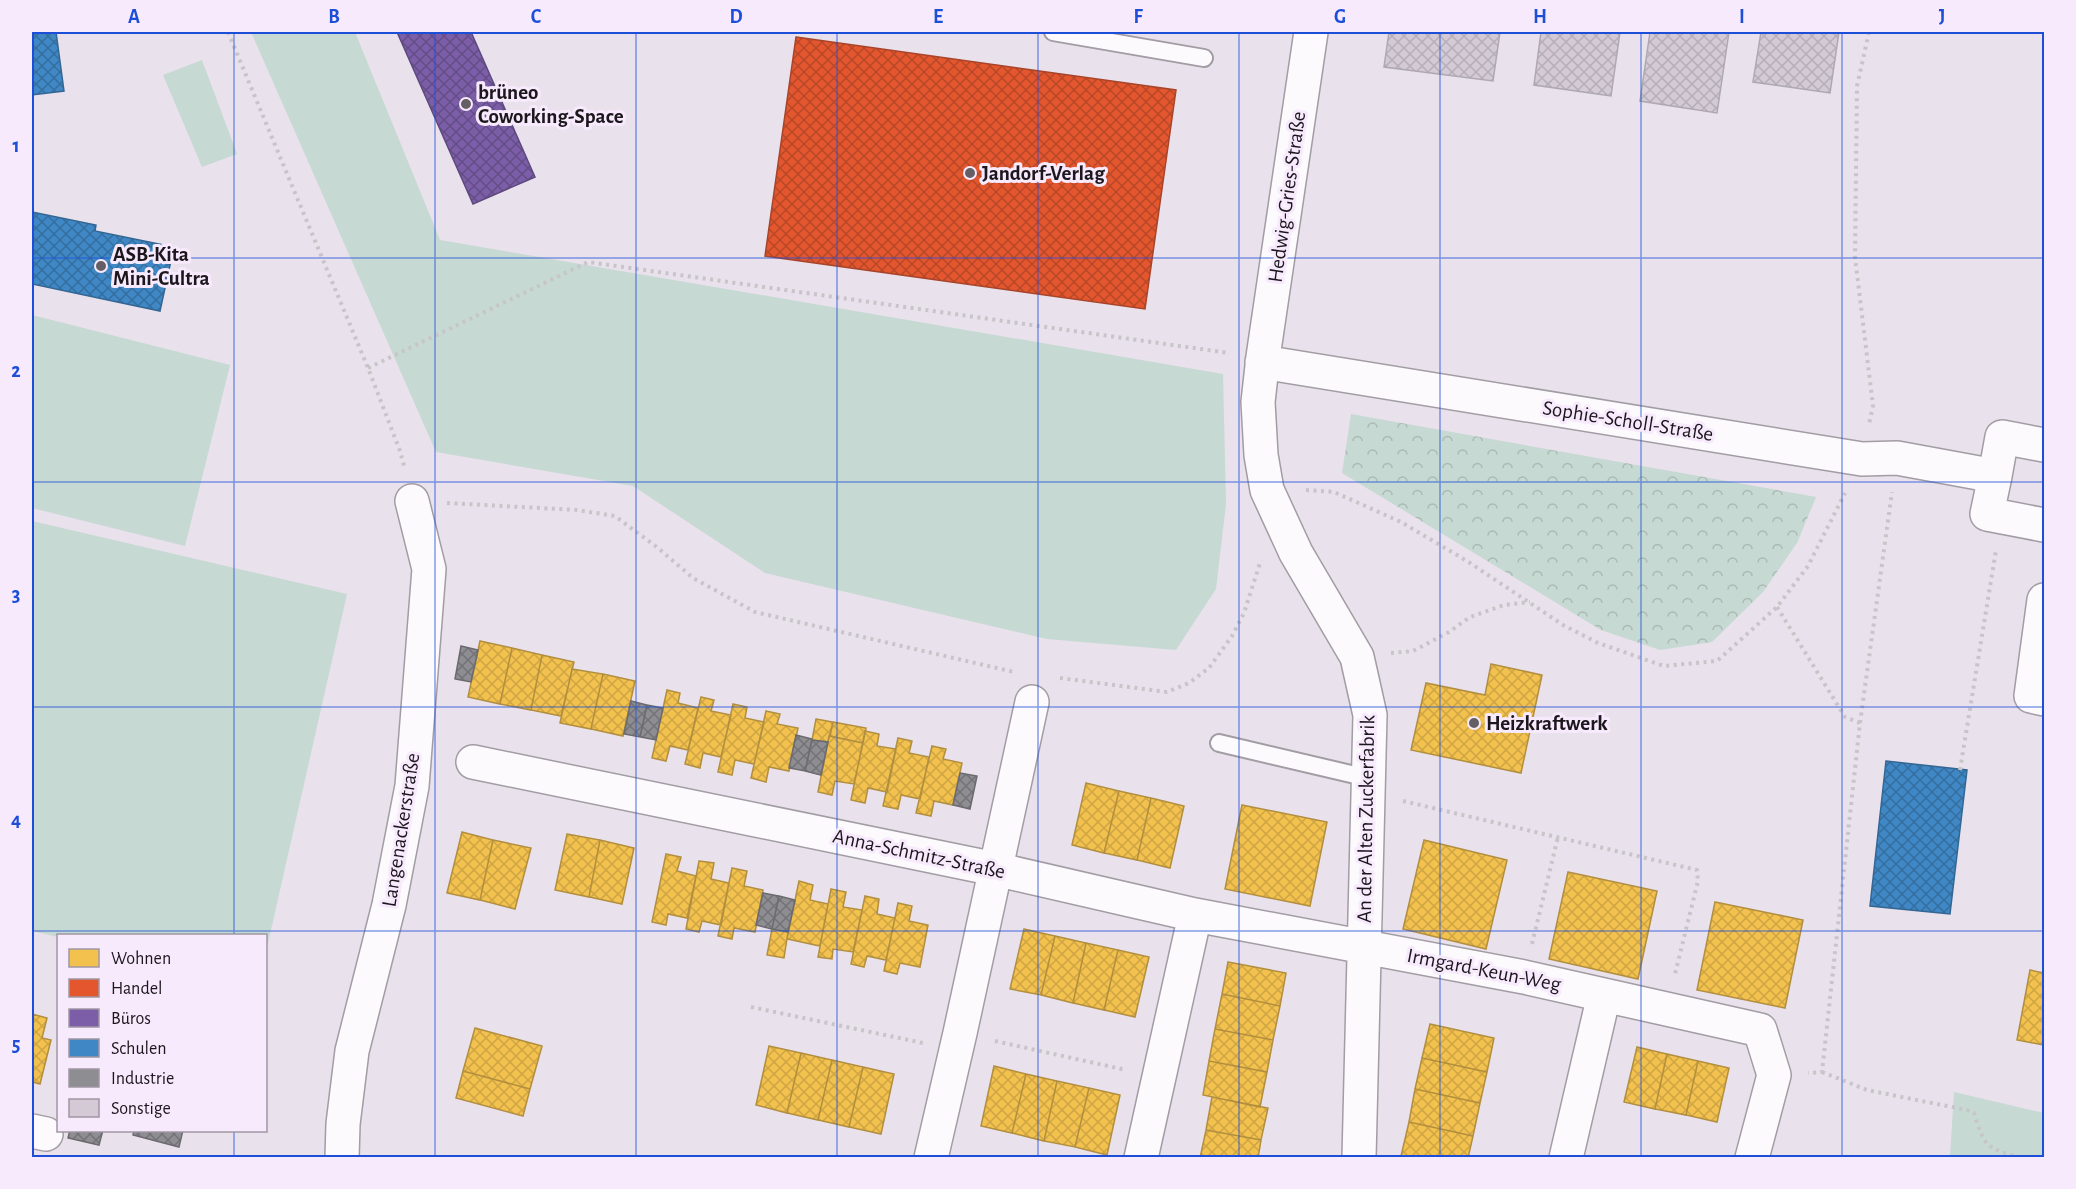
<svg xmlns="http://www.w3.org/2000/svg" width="2076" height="1189" viewBox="0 0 2076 1189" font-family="'Alegreya Sans',sans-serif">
  <defs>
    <pattern id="park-crowns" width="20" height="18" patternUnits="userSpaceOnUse" patternTransform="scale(1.5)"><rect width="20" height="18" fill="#c6d9d2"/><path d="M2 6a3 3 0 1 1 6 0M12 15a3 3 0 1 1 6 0" fill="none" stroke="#aabab4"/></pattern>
    <pattern id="homes-cross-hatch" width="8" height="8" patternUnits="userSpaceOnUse" patternTransform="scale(1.5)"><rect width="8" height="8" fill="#f2c14e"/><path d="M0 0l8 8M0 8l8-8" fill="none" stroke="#cfa544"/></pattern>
    <pattern id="shops-cross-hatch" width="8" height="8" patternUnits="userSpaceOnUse" patternTransform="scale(1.5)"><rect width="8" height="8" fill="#e4572e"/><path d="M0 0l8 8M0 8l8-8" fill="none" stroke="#b84727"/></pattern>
    <pattern id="offices-cross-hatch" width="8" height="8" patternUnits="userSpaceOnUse" patternTransform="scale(1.5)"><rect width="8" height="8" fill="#7b5ea7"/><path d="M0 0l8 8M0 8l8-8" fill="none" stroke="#644d87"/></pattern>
    <pattern id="schools-cross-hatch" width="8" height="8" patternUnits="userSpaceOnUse" patternTransform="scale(1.5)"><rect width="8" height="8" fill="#3f88c5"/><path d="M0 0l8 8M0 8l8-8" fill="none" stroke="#346e9f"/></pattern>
    <pattern id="industry-cross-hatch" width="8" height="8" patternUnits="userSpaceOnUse" patternTransform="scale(1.5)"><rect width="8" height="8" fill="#8d8d92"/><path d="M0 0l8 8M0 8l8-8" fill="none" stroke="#727277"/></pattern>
    <pattern id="building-cross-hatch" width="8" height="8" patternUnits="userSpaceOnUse" patternTransform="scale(1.5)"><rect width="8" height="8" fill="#d4cad6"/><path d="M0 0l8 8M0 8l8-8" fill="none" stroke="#b5adb7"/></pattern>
  </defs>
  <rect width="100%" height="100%" fill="#e9e1ec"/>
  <path fill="#c6d9d2" d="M251,32H355L440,240L1223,374L1226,504L1216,589L1176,650L1047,639L765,573L633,486L436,452Z
    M202,60L237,154L202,167L163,75Z
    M32,315L230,365L185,546L32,508Z
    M32,521L347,594L266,952V936L58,937L32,931Z
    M1954,1092L2044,1113V1157H1950Z"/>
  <path fill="url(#park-crowns)" d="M1351,414L1816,497L1797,543L1763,592L1712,642L1660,650L1601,630L1342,473Z"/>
  <path fill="url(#homes-cross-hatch)" stroke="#b28e3f" stroke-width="1.5" d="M480,641L512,648L500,704L468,697Z
    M512,648L542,655L531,710L500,704Z
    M542,655L574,662L561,716L531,710Z
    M1491,664L1542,675L1521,773L1411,750L1426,683L1485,695Z
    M572,669L603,674L591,729L560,723Z
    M603,674L635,681L623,736L591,729Z
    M667,690L680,693L678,703L698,708L688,750L670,746L666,761L652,758Z
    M701,697L714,700L711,711L731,715L721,757L703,753L700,768L685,764Z
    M733,704L747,707L745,718L764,722L754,764L735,760L732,775L718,772Z
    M766,711L780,714L777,724L798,728L789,771L769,767L766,782L751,778Z
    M816,719L833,722L828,742L812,740Z
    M833,722L866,728L863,743L830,736Z
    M865,731L879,734L877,746L896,749L887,792L868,788L865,803L851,800Z
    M829,736L863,743L854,784L835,781L832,795L818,792Z
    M898,738L912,741L909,753L929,757L920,799L901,795L898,809L883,806Z
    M932,746L946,749L943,759L962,763L953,805L934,801L931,816L916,813Z
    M1086,783L1119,791L1104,853L1072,845Z
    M1119,791L1151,798L1137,860L1104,853Z
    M1151,798L1184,806L1170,868L1137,860Z
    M1242,805L1327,822L1310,906L1225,889Z
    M462,832L493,840L480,900L447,893Z
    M567,834L600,840L589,897L555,890Z
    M493,840L531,848L515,909L480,900Z
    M600,840L634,848L622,904L589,897Z
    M1424,840L1507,860L1486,949L1403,929Z
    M666,854L681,857L677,871L696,876L687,918L668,914L666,925L652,922Z
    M699,861L714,863L711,879L729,883L721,925L702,921L699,932L686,929Z
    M732,868L747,871L744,886L763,890L755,932L734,928L732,939L718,936Z
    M1568,872L1657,891L1638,979L1549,959Z
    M799,881L813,885L810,900L828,904L820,946L787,939Z
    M831,889L846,892L843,907L862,910L853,952L833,949L832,959L818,957Z
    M865,896L879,899L877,914L895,918L886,960L867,956L864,967L851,964Z
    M1715,902L1803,920L1785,1008L1697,990Z
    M898,903L912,906L909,921L928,925L920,967L900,963L897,974L884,971Z
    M772,929L788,932L784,958L767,955Z
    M1024,929L1055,936L1041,995L1010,989Z
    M1055,936L1086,943L1073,1003L1041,995Z
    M1086,943L1118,950L1104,1010L1073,1003Z
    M1118,950L1149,957L1135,1017L1104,1010Z
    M1228,962L1286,973L1280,1006L1222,994Z
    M2030,970L2044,973V1045L2017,1040Z
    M1222,994L1280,1006L1273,1040L1215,1029Z
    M32,1014L47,1018L42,1038L51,1040L40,1084L32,1082Z
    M1430,1024L1494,1038L1487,1072L1422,1058Z
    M475,1028L542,1046L530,1089L463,1071Z
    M1215,1029L1273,1040L1267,1072L1209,1061Z
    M769,1046L801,1053L787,1113L756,1105Z
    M1637,1047L1667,1054L1655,1109L1624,1102Z
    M801,1053L832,1060L818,1120L787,1113Z
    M1667,1054L1698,1061L1686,1115L1655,1109Z
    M1422,1058L1487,1072L1480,1103L1415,1089Z
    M832,1060L863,1067L849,1127L818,1120Z
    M1209,1061L1267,1072L1260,1107L1203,1095Z
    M1698,1061L1729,1068L1717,1122L1686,1115Z
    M994,1066L1026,1074L1012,1133L981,1126Z
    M863,1067L894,1074L881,1134L849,1127Z
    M463,1071L530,1089L523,1116L456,1098Z
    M1026,1074L1057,1081L1044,1141L1012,1133Z
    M1057,1081L1089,1088L1075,1147L1044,1141Z
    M1089,1088L1120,1095L1107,1155L1075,1147Z
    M1415,1089L1480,1103L1473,1136L1409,1122Z
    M1212,1097L1268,1108L1261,1140L1206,1130Z
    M1409,1122L1473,1136L1468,1158L1401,1156Z
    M1206,1130L1261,1140L1258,1158H1200Z"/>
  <path fill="url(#shops-cross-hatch)" stroke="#a84429" stroke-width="1.5" d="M796,37L1176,90L1145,309L765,256Z"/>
  <path fill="url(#offices-cross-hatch)" stroke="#5e497e" stroke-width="1.5" d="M397,32H471L535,177L473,204Z"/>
  <path fill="url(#schools-cross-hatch)" stroke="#346693" stroke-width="1.5" d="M32,32H56L64,91L32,95Z
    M32,212L96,225L95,231L174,247L160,311L32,284Z
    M1886,761L1967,770L1950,914L1870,906Z"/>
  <path fill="url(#industry-cross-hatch)" stroke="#6b6a6f" stroke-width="1.5" d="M461,646L478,650L471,682L455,679Z
    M631,701L647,705L640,737L624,734Z
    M647,705L663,708L656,740L640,737Z
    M796,735L812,739L805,771L789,768Z
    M812,740L828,742L821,775L805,771Z
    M960,773L977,776L970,809L953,805Z
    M763,893L779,896L772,929L756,925Z
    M779,896L795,900L788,932L772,929Z
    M70,1130H103L99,1145L68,1138Z
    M134,1130H183L179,1147L133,1135Z"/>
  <path fill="url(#building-cross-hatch)" stroke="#aea8b0" stroke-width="1.5" d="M1389,32H1500L1493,81L1384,67Z
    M1541,32H1620L1611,96L1534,85Z
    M1650,32H1729L1717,113L1640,101Z
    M1761,32H1839L1830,93L1753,82Z"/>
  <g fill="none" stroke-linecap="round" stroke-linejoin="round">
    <defs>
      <path id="service" d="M1053,32L1204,58
        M1219,743L1368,778"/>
      <path id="minor" d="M1311,32L1263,357L1258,402L1261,455L1267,490L1296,553L1357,657L1370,715L1359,1158
        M1262,362L1862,459L1897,458L1995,476L2002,437L2044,445
        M1995,476L1987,514L2044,525
        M2044,600L2031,696L2044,699
        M473,762L995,869L1195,915L1524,977L1760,1030L1774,1075L1752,1158
        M32,1131L46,1134
        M342,1158L343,1124L352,1051L389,905L412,786L429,569L412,501
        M931,1158L960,1033L1032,702
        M1141,1158L1195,915
        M1566,1158L1604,995"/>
    </defs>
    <use href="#service" stroke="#a29ca4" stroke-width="20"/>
    <use href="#minor" stroke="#a29ca4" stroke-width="36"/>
    <path stroke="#c8c5c9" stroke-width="4" stroke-dasharray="3 4.5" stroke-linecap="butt" d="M228,32L368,368L400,451L404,466
      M1869,32L1857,86L1855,257L1873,406L1869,424
      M368,368L588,262L1229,353
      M1306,490L1334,492L1401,522L1467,561L1563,625L1598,643L1664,666L1717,661L1777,607L1808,566L1845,493
      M447,503L577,510L615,516L658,548L693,578L755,612L1014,672
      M1777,607L1845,717L1860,723L1822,1072L1808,1073
      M1391,653L1413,651L1449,632L1470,617L1504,605L1530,602
      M1060,678L1167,692L1189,683L1209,668L1232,636L1244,613L1261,560
      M1860,723L1892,492
      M1960,770L1996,550
      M1403,801L1697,870L1698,881L1675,974
      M1532,944L1558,837
      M751,1007L923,1043
      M995,1041L1126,1070
      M1822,1072L1867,1090L1967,1110L1974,1113C1985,1149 1987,1148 2022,1158"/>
    <use href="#service" stroke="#fcfafc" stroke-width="16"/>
    <use href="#minor" stroke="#fcfafc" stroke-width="33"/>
  </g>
  <path fill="none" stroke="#1d4ed8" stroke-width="1.5" stroke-opacity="0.55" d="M234,32V936M435,32V1158M636,32V1158M837,32V1158M1038,32V1158M1239,32V1158M1440,32V1158M1641,32V1158M1842,32V1158M32,258H2044M32,482H2044M32,707H2044M32,931H2044M234,1130V1158"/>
  <g fill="#645e65" stroke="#f8eafd" stroke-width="2">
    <circle cx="466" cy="104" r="6"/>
    <circle cx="970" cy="173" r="6"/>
    <circle cx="101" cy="266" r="6"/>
    <circle cx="1474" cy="723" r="6"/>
  </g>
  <g text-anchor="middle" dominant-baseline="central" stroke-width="6" stroke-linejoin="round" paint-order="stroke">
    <g font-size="21" font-weight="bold" fill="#1c171d" stroke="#f8eafd" text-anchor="start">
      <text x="478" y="92">brüneo<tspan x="478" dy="24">Coworking-Space</tspan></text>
      <text x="982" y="173">Jandorf-Verlag</text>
      <text x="113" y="254">ASB-Kita<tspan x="113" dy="24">Mini-Cultra</tspan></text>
      <text x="1486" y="723">Heizkraftwerk</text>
    </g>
    <g font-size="21" fill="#1c171d" stroke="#f8eafd">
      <text transform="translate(1287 197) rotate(-82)">Hedwig-Gries-Straße</text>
      <text transform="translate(1628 421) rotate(9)">Sophie-Scholl-Straße</text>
      <text transform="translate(1366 819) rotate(-89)">An der Alten Zuckerfabrik</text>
      <text transform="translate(401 830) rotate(-81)">Langenackerstraße</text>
      <text transform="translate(919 854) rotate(12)">Anna-Schmitz-Straße</text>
      <text transform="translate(1484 970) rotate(11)">Irmgard-Keun-Weg</text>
    </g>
  </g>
  <rect width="2076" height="1189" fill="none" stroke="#f8eafd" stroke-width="66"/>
  <rect x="57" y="934" width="210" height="198" fill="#f8eafd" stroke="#a096a3" stroke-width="1.5"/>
  <rect x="69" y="949" width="30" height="18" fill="#f2c14e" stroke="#a096a3" stroke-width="1.5"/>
  <text x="111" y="964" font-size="18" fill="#1c171d">Wohnen</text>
  <rect x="69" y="979" width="30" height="18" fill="#e4572e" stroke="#a096a3" stroke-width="1.5"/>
  <text x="111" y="994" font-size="18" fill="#1c171d">Handel</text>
  <rect x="69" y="1009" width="30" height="18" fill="#7b5ea7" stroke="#a096a3" stroke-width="1.5"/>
  <text x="111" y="1024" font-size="18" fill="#1c171d">Büros</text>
  <rect x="69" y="1039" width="30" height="18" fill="#3f88c5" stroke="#a096a3" stroke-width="1.5"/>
  <text x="111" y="1054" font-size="18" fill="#1c171d">Schulen</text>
  <rect x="69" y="1069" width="30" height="18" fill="#8d8d92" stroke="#a096a3" stroke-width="1.5"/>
  <text x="111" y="1084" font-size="18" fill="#1c171d">Industrie</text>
  <rect x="69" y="1099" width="30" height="18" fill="#d4cad6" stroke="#a096a3" stroke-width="1.5"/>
  <text x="111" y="1114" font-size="18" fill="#1c171d">Sonstige</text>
  <rect x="33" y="33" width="2010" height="1123" fill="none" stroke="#1d4ed8" stroke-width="2"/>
  <g font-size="20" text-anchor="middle" font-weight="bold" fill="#1d4ed8">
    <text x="134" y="23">A</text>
    <text x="334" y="23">B</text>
    <text x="536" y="23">C</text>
    <text x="736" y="23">D</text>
    <text x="938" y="23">E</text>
    <text x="1138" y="23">F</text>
    <text x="1340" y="23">G</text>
    <text x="1540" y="23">H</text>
    <text x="1742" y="23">I</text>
    <text x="1942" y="23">J</text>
    <text x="16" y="152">1</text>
    <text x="16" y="377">2</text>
    <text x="16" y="601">3</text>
    <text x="16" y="826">4</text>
    <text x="16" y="1051">5</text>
  </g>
</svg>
